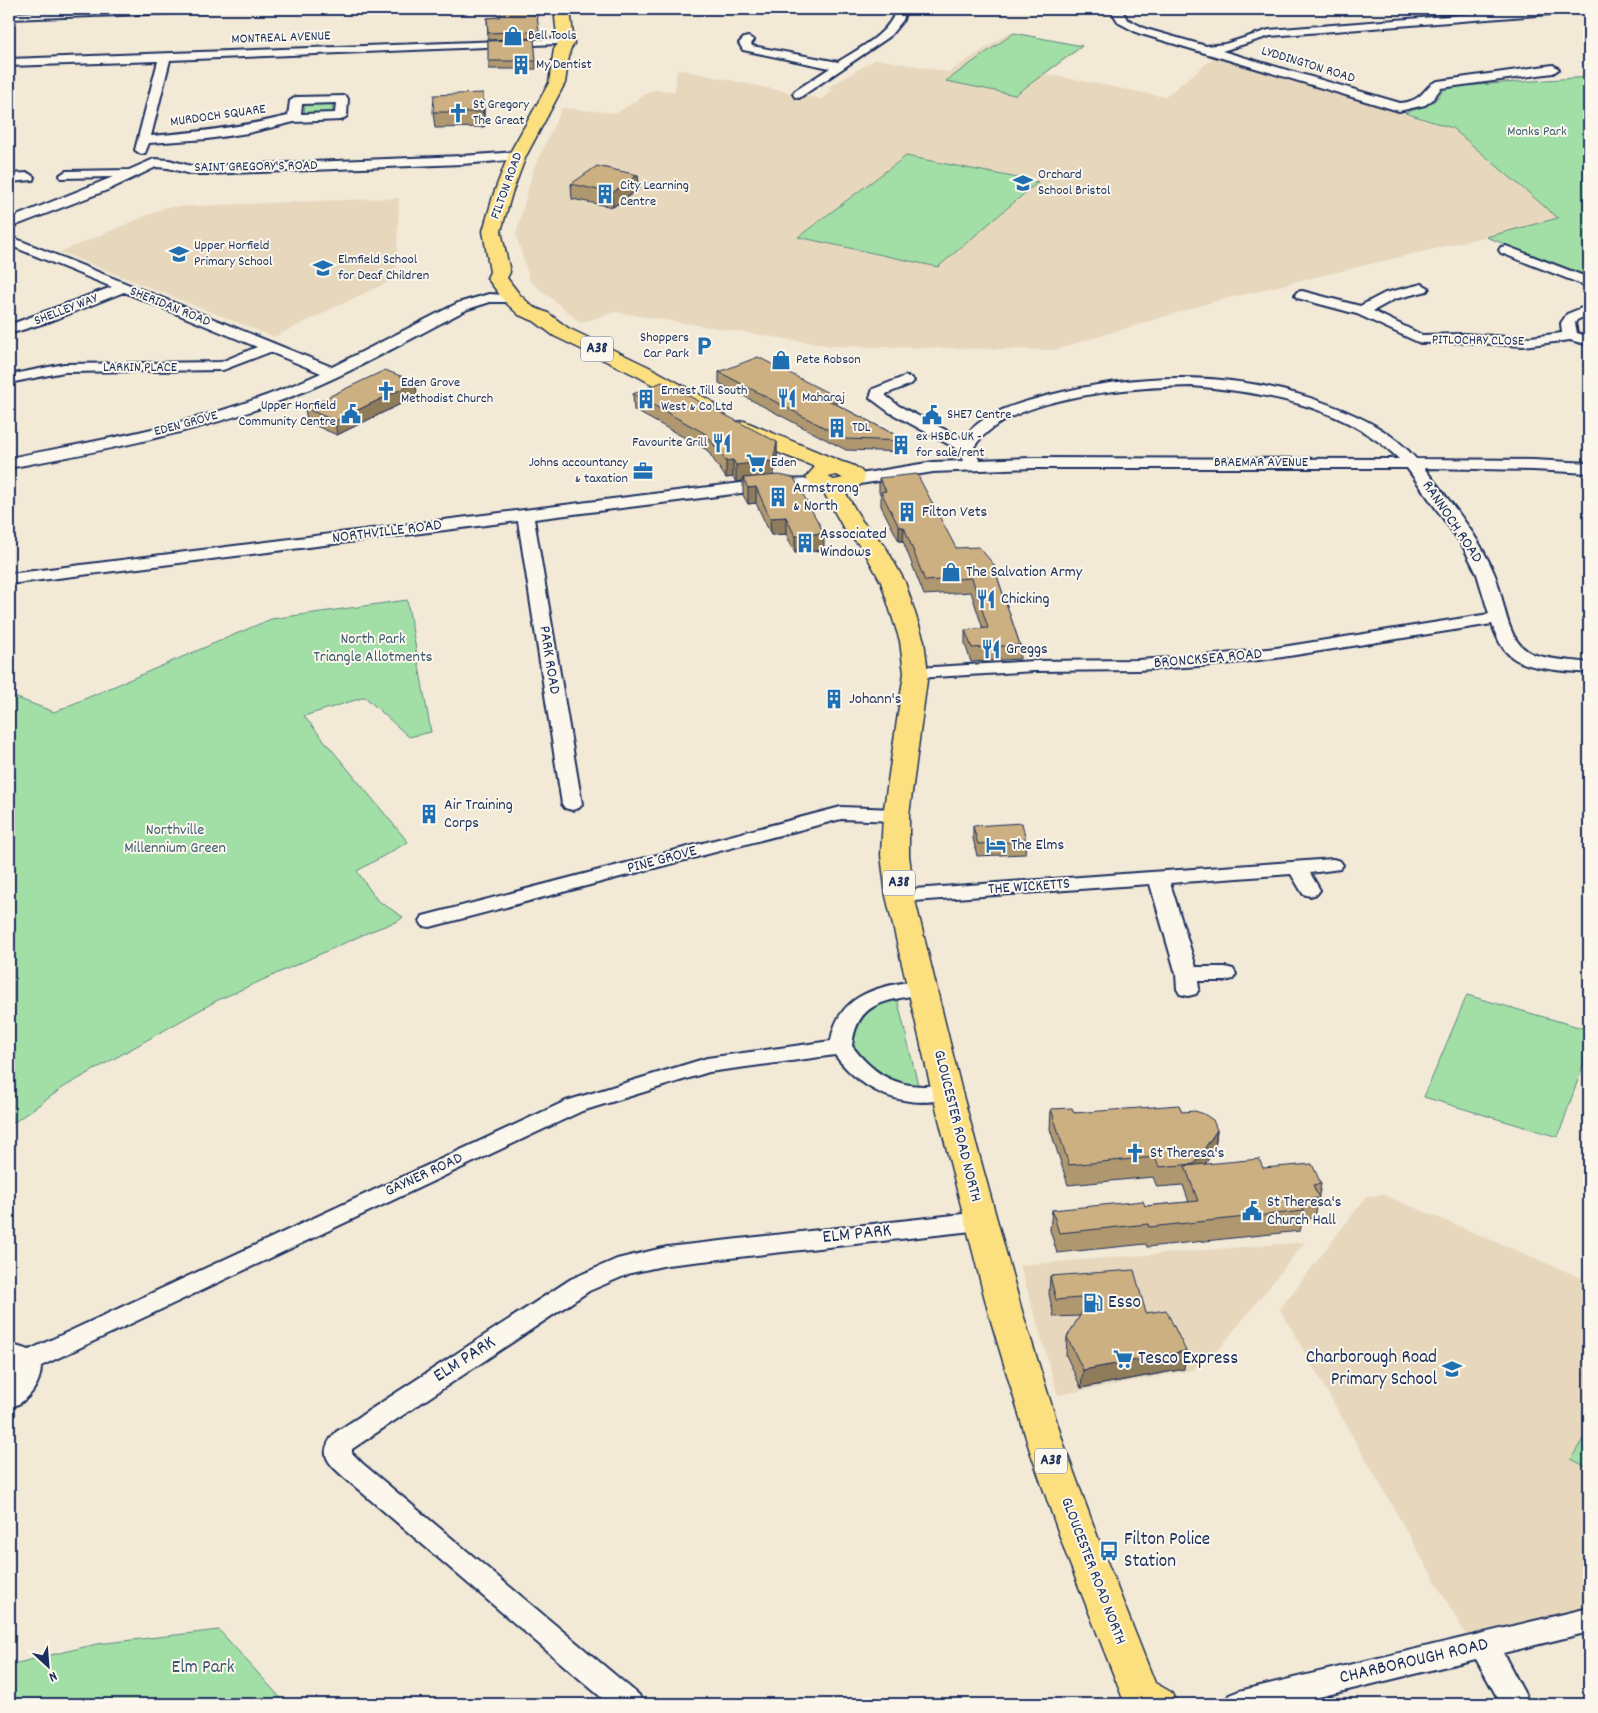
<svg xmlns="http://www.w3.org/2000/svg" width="1598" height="1713" viewBox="0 0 1598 1713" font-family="Dekko,sans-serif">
  <rect width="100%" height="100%" fill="#f2e9d7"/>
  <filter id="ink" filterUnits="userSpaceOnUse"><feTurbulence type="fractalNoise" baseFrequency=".02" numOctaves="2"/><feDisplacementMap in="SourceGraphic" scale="10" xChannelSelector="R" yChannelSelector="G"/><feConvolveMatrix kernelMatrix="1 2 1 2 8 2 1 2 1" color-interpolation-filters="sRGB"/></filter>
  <g filter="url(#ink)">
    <path fill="#e7d8bd" d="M1010,32L1084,46L1046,74L1165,97L1215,57L1452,128L1559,219L1216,301L1054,350L831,346L614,312L581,323L530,281L516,235L533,170L562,108L617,113L652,90L675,91L677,69L821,99L833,90L827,88L876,59L949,72Z
      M399,198L396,278L274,337L60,252L167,207Z
      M1382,1194L1589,1281V1607L1466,1635L1280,1309L1366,1197Z
      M1305,1242L1220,1348L1192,1370L1058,1395L1020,1265Z"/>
    <path fill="#a1dfa6" stroke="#5e8782" d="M1014,33L1082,46L1015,95L946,81Z
      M1589,77V276L1486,237L1558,218L1452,128L1405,113C1415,109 1427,106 1436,99C1441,96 1441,90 1447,87Z
      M333,102L332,114L304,115L305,103Z
      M906,156L1038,182L938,267L798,237Z
      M407,600L431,732L409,737L365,697L304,716L408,842L357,871L377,900L403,917L398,921L369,932L216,1001L64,1087L9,1126V695L54,712L271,619Z
      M1467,995L1589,1030V1048L1558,1137L1424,1097Z
      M897,998L918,1085L897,1083L877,1075L862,1063L854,1047L850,1032L855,1020L875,1002Z
      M1589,1429V1468L1571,1459Z
      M219,1630L286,1704H9V1665L97,1644Z"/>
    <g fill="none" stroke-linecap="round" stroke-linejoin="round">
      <defs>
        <path id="street" d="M118,9H210L204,12L9,19V13Z
          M896,9H906L903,20L889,37L799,98L795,97L793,94L795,91L830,68L743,50L739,43L744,38L748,37L754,40L751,44L752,46L838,62C858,49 890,34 896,9Z
          M1110,9H1121L1127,19L1146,29L1206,46L1225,44L1269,30L1535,9H1581L1575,12L1270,36L1222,51L1400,103C1426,101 1423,85 1438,81L1553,65L1559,69L1553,73L1441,88L1432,100L1425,105L1399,111L1138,33L1119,23Z
          M554,39L560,42L558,44L170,60L151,136C198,132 242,127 288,116L290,101L296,97L346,96L348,99L347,116L341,120L294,122L248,133L207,139L149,143L145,153L141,154L135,150L158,61L9,66V59ZM336,103L335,113L301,114L302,104Z
          M517,152L523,156L521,159L462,164L207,174H191L168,168L156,167L110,189L9,228V219L113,177L61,178L60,175L66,171L129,170L154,159L169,160L191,166H207L462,156Z
          M28,173L34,177L33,180L9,182V174Z
          M9,236L332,367L458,303L489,294L518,296L520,299L518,302H490L468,309C405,341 344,378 277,402C191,434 99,451 9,468V458C115,438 222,419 321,373L270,352L223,370L64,372L9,383V375L64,364L221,362L257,347L124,292L51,321L9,334V325L112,287L9,245Z
          M1506,246L1589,278V287L1501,253L1499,250L1501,247Z
          M1422,284L1429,288L1427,291L1395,299L1373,311L1422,335L1464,334L1523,338L1562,333L1561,323L1567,314L1589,305V314L1577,320L1575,323L1577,333L1589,337V345L1570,340L1523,346L1464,342L1420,343L1357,314L1297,298L1295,295L1297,292L1302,291L1360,306L1385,293Z
          M906,376L911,378L914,381L911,384L886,394V396L899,406L963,439C981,413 1017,404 1046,396C1140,371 1238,370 1330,405C1362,417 1393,432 1416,459L1533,460L1589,463V473L1533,470L1424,468C1449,501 1478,534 1494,573C1504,595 1505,636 1526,650C1539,660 1572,660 1589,663V673C1569,671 1528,670 1512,657C1502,650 1496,636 1492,624L1276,658L1215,665L1138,670L1035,671L916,678L910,677L907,673L910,669L916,668L1035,661L1138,660L1215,655L1276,648L1489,614L1477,574L1463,546L1407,468H1032L933,472L854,485L848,483L846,480L848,477L854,475L933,462L964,461L959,450L889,412L870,398L873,389ZM1192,386C1264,392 1345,406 1399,459L1032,458L979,460L974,447C1008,395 1134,387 1192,386Z
          M824,479L830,481L832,484L830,487L765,490L534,519L582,804L579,808L572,810L565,808L562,804L518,521L9,584V574L765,480Z
          M841,807L896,809L903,811L906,815L903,819L896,821L841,819L430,927L423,926L420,921L423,916Z
          M1333,859L1340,861L1343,865L1340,869L1310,873L1320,890L1317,894L1310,896L1303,894L1291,874L1170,883L1196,967H1225L1233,969L1236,974L1233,979L1225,981H1198L1199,989L1196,994L1188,996L1180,994L1177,989L1176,974L1150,884L900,902L893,900L890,896L893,892L900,890Z
          M921,980L929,982L932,987L929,992C891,1002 857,997 852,1046C871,1071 892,1086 924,1086C935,1086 944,1084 955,1087L958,1092L955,1097C907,1111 864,1094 835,1055L709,1072L582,1111L41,1366C41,1385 27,1403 9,1408V1384L14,1378L15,1367L9,1362V1344L29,1350L566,1101L707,1058L831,1041C838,993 880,986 921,980Z
          M981,1212L989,1215L993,1221L989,1227L981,1230L667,1265L631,1273L589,1291L352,1449V1453L363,1464L639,1695L643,1704H609L345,1478C327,1462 317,1453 336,1432L571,1279L617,1259L667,1247Z
          M1589,1608V1632L1503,1653L1530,1704H1501L1476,1659L1290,1704H1225L1229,1695L1239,1691Z"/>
        <path id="primary" d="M554,9H570L574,44L570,50L565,83L526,156L512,193L501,231L510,272L507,278L520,295L533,307L548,313L568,328L651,368L711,401L715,405L711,409L704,411L697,409L637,376L554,336L534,321L519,315L506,303L487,278L490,272L483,231L494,193L508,156L549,83L554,49L558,44Z
          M744,421L842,462C867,467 875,484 845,492L862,521L885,546L905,582L924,641L928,673L909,815V855L914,896L962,1092L1022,1311L1065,1448L1104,1554L1155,1683L1171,1692L1177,1704H1125L1066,1554L1029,1448L988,1311L932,1092L886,896L881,855L883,815L904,673L900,641L881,582L863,549L844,529L823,491L812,486L806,477L815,467C796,459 744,442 733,427L736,422ZM836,475L843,478L834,480L828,477Z"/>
      </defs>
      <use href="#street" stroke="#1b2f5e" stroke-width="4"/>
      <use href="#primary" stroke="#1b2f5e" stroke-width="3"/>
      <use href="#street" fill="#fbf7ec" fill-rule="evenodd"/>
      <use href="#primary" fill="#fce080" fill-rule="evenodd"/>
    </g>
    <path fill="#af976f" stroke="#1b2f5e" d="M536,9L539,38L488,40L487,18L500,17Z
      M534,39L536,69H489L488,41Z
      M484,108V127L435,128L433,112Z
      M638,175L639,189L613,207L572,199L571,184Z
      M719,372L836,404L907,441L906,452L846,450L719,383Z
      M633,394L777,442V459L773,475L824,550L795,553L786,534L771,535L756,503L748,504L743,495V481L736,482L733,477L726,478L707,450L634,410Z
      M417,396L337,435L307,422L305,408Z
      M879,478L956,548L997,576L1020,645V659L971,662L965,644V630L983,629L971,592L924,595L903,541H899L881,506V496L879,492Z
      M973,826L1026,841L1025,854L977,856L973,838Z
      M1051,1109L1074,1113L1182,1112L1217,1130L1215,1149L1205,1164L1263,1168L1321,1184L1315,1218L1303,1219L1300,1231L1147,1247L1146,1244L1057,1253L1050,1230L1052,1210L1145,1206L1189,1202L1183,1185L1157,1187L1153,1177L1068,1185L1050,1129Z
      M1050,1276L1146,1313L1184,1369L1081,1388L1066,1355L1067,1337L1080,1316L1054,1317L1049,1294Z"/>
    <path fill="#8f7b5a" stroke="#1b2f5e" d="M483,93L484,108V127L483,112Z
      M638,175L639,189L613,207L612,193Z
      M416,382L417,396L337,435L335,421Z
      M836,397V408L828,400Z
      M777,442V459L773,478H743V481L736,482V465Z
      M733,460V477L726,478V461Z
      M756,487V503L748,504V488Z
      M786,517V534L771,535L770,518Z
      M899,527H904L903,541H899Z
      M824,533V550L795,553V536Z
      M1217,1130L1215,1149L1192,1184L1194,1164Z
      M1186,1351L1184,1369L1081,1388L1083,1370Z"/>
    <path fill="#ccb081" stroke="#1b2f5e" d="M500,9H536L539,31L488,33L487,18L500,17Z
      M534,39L536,61H488V41Z
      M483,93V112H433L434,95Z
      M597,166L638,175L612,193L571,184Z
      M758,357L836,397L828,400L907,441L846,439L719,372Z
      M385,370L416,382L335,421L305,408Z
      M662,382L777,442L773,461L736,465L733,460L726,461L706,434L633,394Z
      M917,474L956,548L979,547L995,566L997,576L1020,645L972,648L965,630L988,628L972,578L925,581L904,527H899L881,492L886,491L879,478Z
      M779,475L794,478L824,533L795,536L786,517L770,518L756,487L748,488L743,478Z
      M1022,823L1026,841L978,844L973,826Z
      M1179,1105L1182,1112L1195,1111L1204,1114L1213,1120L1217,1130L1194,1164L1159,1167L1155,1157L1069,1165L1051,1109L1072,1108L1074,1113Z
      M1259,1159L1263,1168L1312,1164L1321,1184L1313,1185L1319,1198L1299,1200L1304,1211L1149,1227L1148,1224L1059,1233L1052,1210L1143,1201L1145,1206L1198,1201L1185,1166Z
      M1134,1270L1146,1313L1166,1310L1186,1351L1083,1370L1067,1337L1091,1297L1056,1300L1050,1276Z"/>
  </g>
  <defs>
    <symbol id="shop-bare" viewBox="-9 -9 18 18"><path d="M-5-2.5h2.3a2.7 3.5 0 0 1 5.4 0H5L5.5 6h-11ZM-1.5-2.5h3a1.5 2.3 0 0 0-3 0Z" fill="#1f6fb2" stroke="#fbf7ec" stroke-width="2.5" paint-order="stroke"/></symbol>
    <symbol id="building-bare" viewBox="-9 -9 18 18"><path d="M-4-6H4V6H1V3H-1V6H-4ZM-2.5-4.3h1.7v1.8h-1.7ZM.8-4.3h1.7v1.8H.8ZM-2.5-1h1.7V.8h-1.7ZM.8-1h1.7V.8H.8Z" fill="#1f6fb2" stroke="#fbf7ec" stroke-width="2.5" paint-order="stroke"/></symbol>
    <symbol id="church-bare" viewBox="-9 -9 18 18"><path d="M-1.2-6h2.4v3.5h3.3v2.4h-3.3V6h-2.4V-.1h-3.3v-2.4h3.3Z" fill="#1f6fb2" stroke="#fbf7ec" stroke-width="2.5" paint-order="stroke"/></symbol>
    <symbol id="school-bare" viewBox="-9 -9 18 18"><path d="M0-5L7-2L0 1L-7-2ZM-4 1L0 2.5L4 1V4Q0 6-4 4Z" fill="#1f6fb2" stroke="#fbf7ec" stroke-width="2.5" paint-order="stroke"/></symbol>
    <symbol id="parking-bare" viewBox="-9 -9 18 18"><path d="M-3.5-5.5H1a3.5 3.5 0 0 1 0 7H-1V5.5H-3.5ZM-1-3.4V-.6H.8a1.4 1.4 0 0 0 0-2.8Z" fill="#1f6fb2" stroke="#fbf7ec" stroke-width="2.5" paint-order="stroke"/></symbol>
    <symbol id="restaurant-bare" viewBox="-9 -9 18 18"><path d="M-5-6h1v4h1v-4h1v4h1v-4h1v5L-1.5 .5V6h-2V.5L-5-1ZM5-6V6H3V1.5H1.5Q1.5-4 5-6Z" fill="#1f6fb2" stroke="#fbf7ec" stroke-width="2.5" paint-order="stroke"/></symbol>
    <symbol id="civic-bare" viewBox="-9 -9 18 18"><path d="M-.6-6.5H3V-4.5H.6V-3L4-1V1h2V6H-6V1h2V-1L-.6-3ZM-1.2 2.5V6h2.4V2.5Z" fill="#1f6fb2" stroke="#fbf7ec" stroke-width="2.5" paint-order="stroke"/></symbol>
    <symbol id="supermarket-bare" viewBox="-9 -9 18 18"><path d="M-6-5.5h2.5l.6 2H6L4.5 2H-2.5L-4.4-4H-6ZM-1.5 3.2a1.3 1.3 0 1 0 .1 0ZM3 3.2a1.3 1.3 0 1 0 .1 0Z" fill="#1f6fb2" stroke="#fbf7ec" stroke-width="2.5" paint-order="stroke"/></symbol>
    <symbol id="office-bare" viewBox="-9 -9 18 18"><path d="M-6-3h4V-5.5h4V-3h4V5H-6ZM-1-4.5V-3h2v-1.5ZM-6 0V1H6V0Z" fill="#1f6fb2" stroke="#fbf7ec" stroke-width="2.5" paint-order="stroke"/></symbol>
    <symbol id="hotel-bare" viewBox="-9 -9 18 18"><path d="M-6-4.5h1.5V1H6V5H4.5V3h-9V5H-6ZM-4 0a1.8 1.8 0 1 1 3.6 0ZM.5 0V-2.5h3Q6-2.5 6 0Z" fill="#1f6fb2" stroke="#fbf7ec" stroke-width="2.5" paint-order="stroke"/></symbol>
    <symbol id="fuel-bare" viewBox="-9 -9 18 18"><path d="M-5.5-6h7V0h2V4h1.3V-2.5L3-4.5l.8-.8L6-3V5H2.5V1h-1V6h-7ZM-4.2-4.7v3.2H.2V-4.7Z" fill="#1f6fb2" stroke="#fbf7ec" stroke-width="2.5" paint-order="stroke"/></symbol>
    <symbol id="bus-bare" viewBox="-9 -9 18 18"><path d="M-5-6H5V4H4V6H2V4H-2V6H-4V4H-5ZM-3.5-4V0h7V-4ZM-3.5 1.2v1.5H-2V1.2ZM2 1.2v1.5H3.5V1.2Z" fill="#1f6fb2" stroke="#fbf7ec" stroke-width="2.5" paint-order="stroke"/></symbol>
  </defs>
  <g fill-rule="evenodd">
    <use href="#shop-bare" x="499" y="22" width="28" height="28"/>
    <use href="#building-bare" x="507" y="51" width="28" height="28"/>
    <use href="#church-bare" x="444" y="99" width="28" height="28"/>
    <use href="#school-bare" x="1009" y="169" width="28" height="28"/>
    <use href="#building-bare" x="591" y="180" width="28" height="28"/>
    <use href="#school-bare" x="165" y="240" width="28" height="28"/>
    <use href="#school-bare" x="309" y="254" width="28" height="28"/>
    <use href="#parking-bare" x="690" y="332" width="28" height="28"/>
    <use href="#shop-bare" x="767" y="346" width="28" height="28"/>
    <use href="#church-bare" x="372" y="377" width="28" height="28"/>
    <use href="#restaurant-bare" x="773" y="384" width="28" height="28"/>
    <use href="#building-bare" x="632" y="385" width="28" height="28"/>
    <use href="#civic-bare" x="337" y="400" width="28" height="28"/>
    <use href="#civic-bare" x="918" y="401" width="28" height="28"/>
    <use href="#building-bare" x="823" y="414" width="28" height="28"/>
    <use href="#restaurant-bare" x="708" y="429" width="28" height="28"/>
    <use href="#building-bare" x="887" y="431" width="28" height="28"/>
    <use href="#supermarket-bare" x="742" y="449" width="28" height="28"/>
    <use href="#office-bare" x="629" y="457" width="28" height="28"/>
    <use href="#building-bare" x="764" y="483" width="28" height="28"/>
    <use href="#building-bare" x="893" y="498" width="28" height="28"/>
    <use href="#building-bare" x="791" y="529" width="28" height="28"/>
    <use href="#shop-bare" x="937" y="558" width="28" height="28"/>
    <use href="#restaurant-bare" x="972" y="585" width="28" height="28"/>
    <use href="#restaurant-bare" x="977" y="635" width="28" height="28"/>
    <use href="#building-bare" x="820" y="685" width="28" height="28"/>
    <use href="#building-bare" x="415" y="800" width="28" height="28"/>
    <use href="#hotel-bare" x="982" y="831" width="28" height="28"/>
    <use href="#church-bare" x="1121" y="1139" width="28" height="28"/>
    <use href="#civic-bare" x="1238" y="1197" width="28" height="28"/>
    <use href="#fuel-bare" x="1079" y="1289" width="28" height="28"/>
    <use href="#supermarket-bare" x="1109" y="1345" width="28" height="28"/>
    <use href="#school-bare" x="1438" y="1355" width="28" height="28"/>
    <use href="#bus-bare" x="1095" y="1537" width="28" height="28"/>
  </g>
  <g text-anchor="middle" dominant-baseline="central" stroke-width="4" stroke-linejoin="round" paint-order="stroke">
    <g font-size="14" fill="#1b2f5e" stroke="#fbf7ec" text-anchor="start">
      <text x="528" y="36">Bell Tools</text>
      <text x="536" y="65">My Dentist</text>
      <text x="473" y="105">St Gregory<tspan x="473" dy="16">The Great</tspan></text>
      <text x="1038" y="175">Orchard<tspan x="1038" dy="16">School Bristol</tspan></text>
      <text x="620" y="186">City Learning<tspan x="620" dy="16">Centre</tspan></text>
      <text x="194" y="246">Upper Horfield<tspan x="194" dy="16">Primary School</tspan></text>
      <text x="338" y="260">Elmfield School<tspan x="338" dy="16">for Deaf Children</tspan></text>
      <text x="689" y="338" text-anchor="end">Shoppers<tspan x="689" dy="16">Car Park</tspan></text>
      <text x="796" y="360">Pete Robson</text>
      <text x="401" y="383">Eden Grove<tspan x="401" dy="16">Methodist Church</tspan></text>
      <text x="661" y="391">Ernest Till South<tspan x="661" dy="16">West &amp; Co Ltd</tspan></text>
      <text x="802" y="398">Maharaj</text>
      <text x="336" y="406" text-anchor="end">Upper Horfield<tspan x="336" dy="16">Community Centre</tspan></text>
      <text x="947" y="415">SHE7 Centre</text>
      <text x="852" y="428">TDL</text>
      <text x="916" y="437">ex HSBC UK -<tspan x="916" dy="16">for sale/rent</tspan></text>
      <text x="707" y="443" text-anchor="end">Favourite Grill</text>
      <text x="628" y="463" text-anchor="end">Johns accountancy<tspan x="628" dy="16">&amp; taxation</tspan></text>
      <text x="771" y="463">Eden</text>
    </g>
    <g font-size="14" fill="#1b2f5e" stroke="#fbf7ec">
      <text transform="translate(281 38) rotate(-2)">MONTREAL AVENUE</text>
      <text transform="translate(1308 65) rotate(17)">LYDDINGTON ROAD</text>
      <text transform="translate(218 116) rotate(-8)">MURDOCH SQUARE</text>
      <text transform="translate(256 167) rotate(-1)">SAINT GREGORY'S ROAD</text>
      <text transform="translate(507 186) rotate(-70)">FILTON ROAD</text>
      <text transform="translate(170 307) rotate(22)">SHERIDAN ROAD</text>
      <text transform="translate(66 310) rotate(-21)">SHELLEY WAY</text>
      <text transform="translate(1478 341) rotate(1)">PITLOCHRY CLOSE</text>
      <text x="140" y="368">LARKIN PLACE</text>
      <text transform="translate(186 424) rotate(-15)">EDEN GROVE</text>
      <text x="1261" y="463">BRAEMAR AVENUE</text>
    </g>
    <g font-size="14" fill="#3c5b70" stroke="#fbf7ec">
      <text x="1537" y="132">Monks Park</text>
    </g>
    <g fill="#fbf7ec" stroke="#5e6b89" stroke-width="1">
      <rect x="581" y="336.5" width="32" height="25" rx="4"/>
      <rect x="883" y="870.5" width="32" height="25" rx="4"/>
      <rect x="1035" y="1448.5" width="32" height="25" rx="4"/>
    </g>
    <g font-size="15" font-weight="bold" fill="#1b2f5e">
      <text x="597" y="349">A38</text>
      <text x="899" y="883">A38</text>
      <text x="1051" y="1461">A38</text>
    </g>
    <g font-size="16" fill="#1b2f5e" stroke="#fbf7ec" text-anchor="start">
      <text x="793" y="488">Armstrong<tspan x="793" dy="18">&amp; North</tspan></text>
      <text x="922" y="512">Filton Vets</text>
      <text x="820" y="534">Associated<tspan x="820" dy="18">Windows</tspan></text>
      <text x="966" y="572">The Salvation Army</text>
      <text x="1001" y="599">Chicking</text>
      <text x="1006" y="649">Greggs</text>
      <text x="849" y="699">Johann's</text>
      <text x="444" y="805">Air Training<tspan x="444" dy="18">Corps</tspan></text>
      <text x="1011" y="845">The Elms</text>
      <text x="1150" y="1153">St Theresa's</text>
      <text x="1267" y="1202">St Theresa's<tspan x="1267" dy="18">Church Hall</tspan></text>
    </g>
    <g font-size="16" fill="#1b2f5e" stroke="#fbf7ec">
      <text transform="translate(1452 522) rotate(56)">RANNOCH ROAD</text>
      <text transform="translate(387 532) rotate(-7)">NORTHVILLE ROAD</text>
      <text transform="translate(1208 659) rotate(-5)">BRONCKSEA ROAD</text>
      <text transform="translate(549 660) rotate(81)">PARK ROAD</text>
      <text transform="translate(662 860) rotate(-15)">PINE GROVE</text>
      <text transform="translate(1029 887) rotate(-4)">THE WICKETTS</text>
      <text transform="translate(957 1126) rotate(76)">GLOUCESTER ROAD NORTH</text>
      <text transform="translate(424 1175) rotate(-25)">GAYNER ROAD</text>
      <text transform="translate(1093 1571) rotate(69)">GLOUCESTER ROAD NORTH</text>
    </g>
    <g font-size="16" fill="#3c5b70" stroke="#fbf7ec">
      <text x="373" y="639">North Park<tspan x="373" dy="18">Triangle Allotments</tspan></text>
      <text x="175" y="830">Northville<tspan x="175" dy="18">Millennium Green</tspan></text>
    </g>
    <g font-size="19" fill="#1b2f5e" stroke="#fbf7ec">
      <text transform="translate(857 1235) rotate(-6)">ELM PARK</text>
      <text transform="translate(465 1360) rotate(-33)">ELM PARK</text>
      <text transform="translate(1414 1662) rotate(-13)">CHARBOROUGH ROAD</text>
    </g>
    <g font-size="19" fill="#1b2f5e" stroke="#fbf7ec" text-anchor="start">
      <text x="1108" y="1303">Esso</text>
      <text x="1437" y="1358" text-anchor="end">Charborough Road<tspan x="1437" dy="22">Primary School</tspan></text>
      <text x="1138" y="1359">Tesco Express</text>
      <text x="1124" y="1540">Filton Police<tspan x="1124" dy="22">Station</tspan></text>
    </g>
    <g font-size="19" fill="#3c5b70" stroke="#fbf7ec">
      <text x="203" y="1668">Elm Park</text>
    </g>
  </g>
  <rect width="1598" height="1713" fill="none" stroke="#fbf7ec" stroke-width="30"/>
  <rect x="15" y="15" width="1568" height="1683" fill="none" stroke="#1b2f5e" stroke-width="2" filter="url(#ink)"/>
  <g transform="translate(48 1666) rotate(154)" stroke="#fbf7ec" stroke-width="4" paint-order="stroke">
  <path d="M0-4L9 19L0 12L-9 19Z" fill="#1b2f5e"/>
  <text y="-8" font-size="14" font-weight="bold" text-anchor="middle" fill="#1b2f5e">N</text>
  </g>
</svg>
